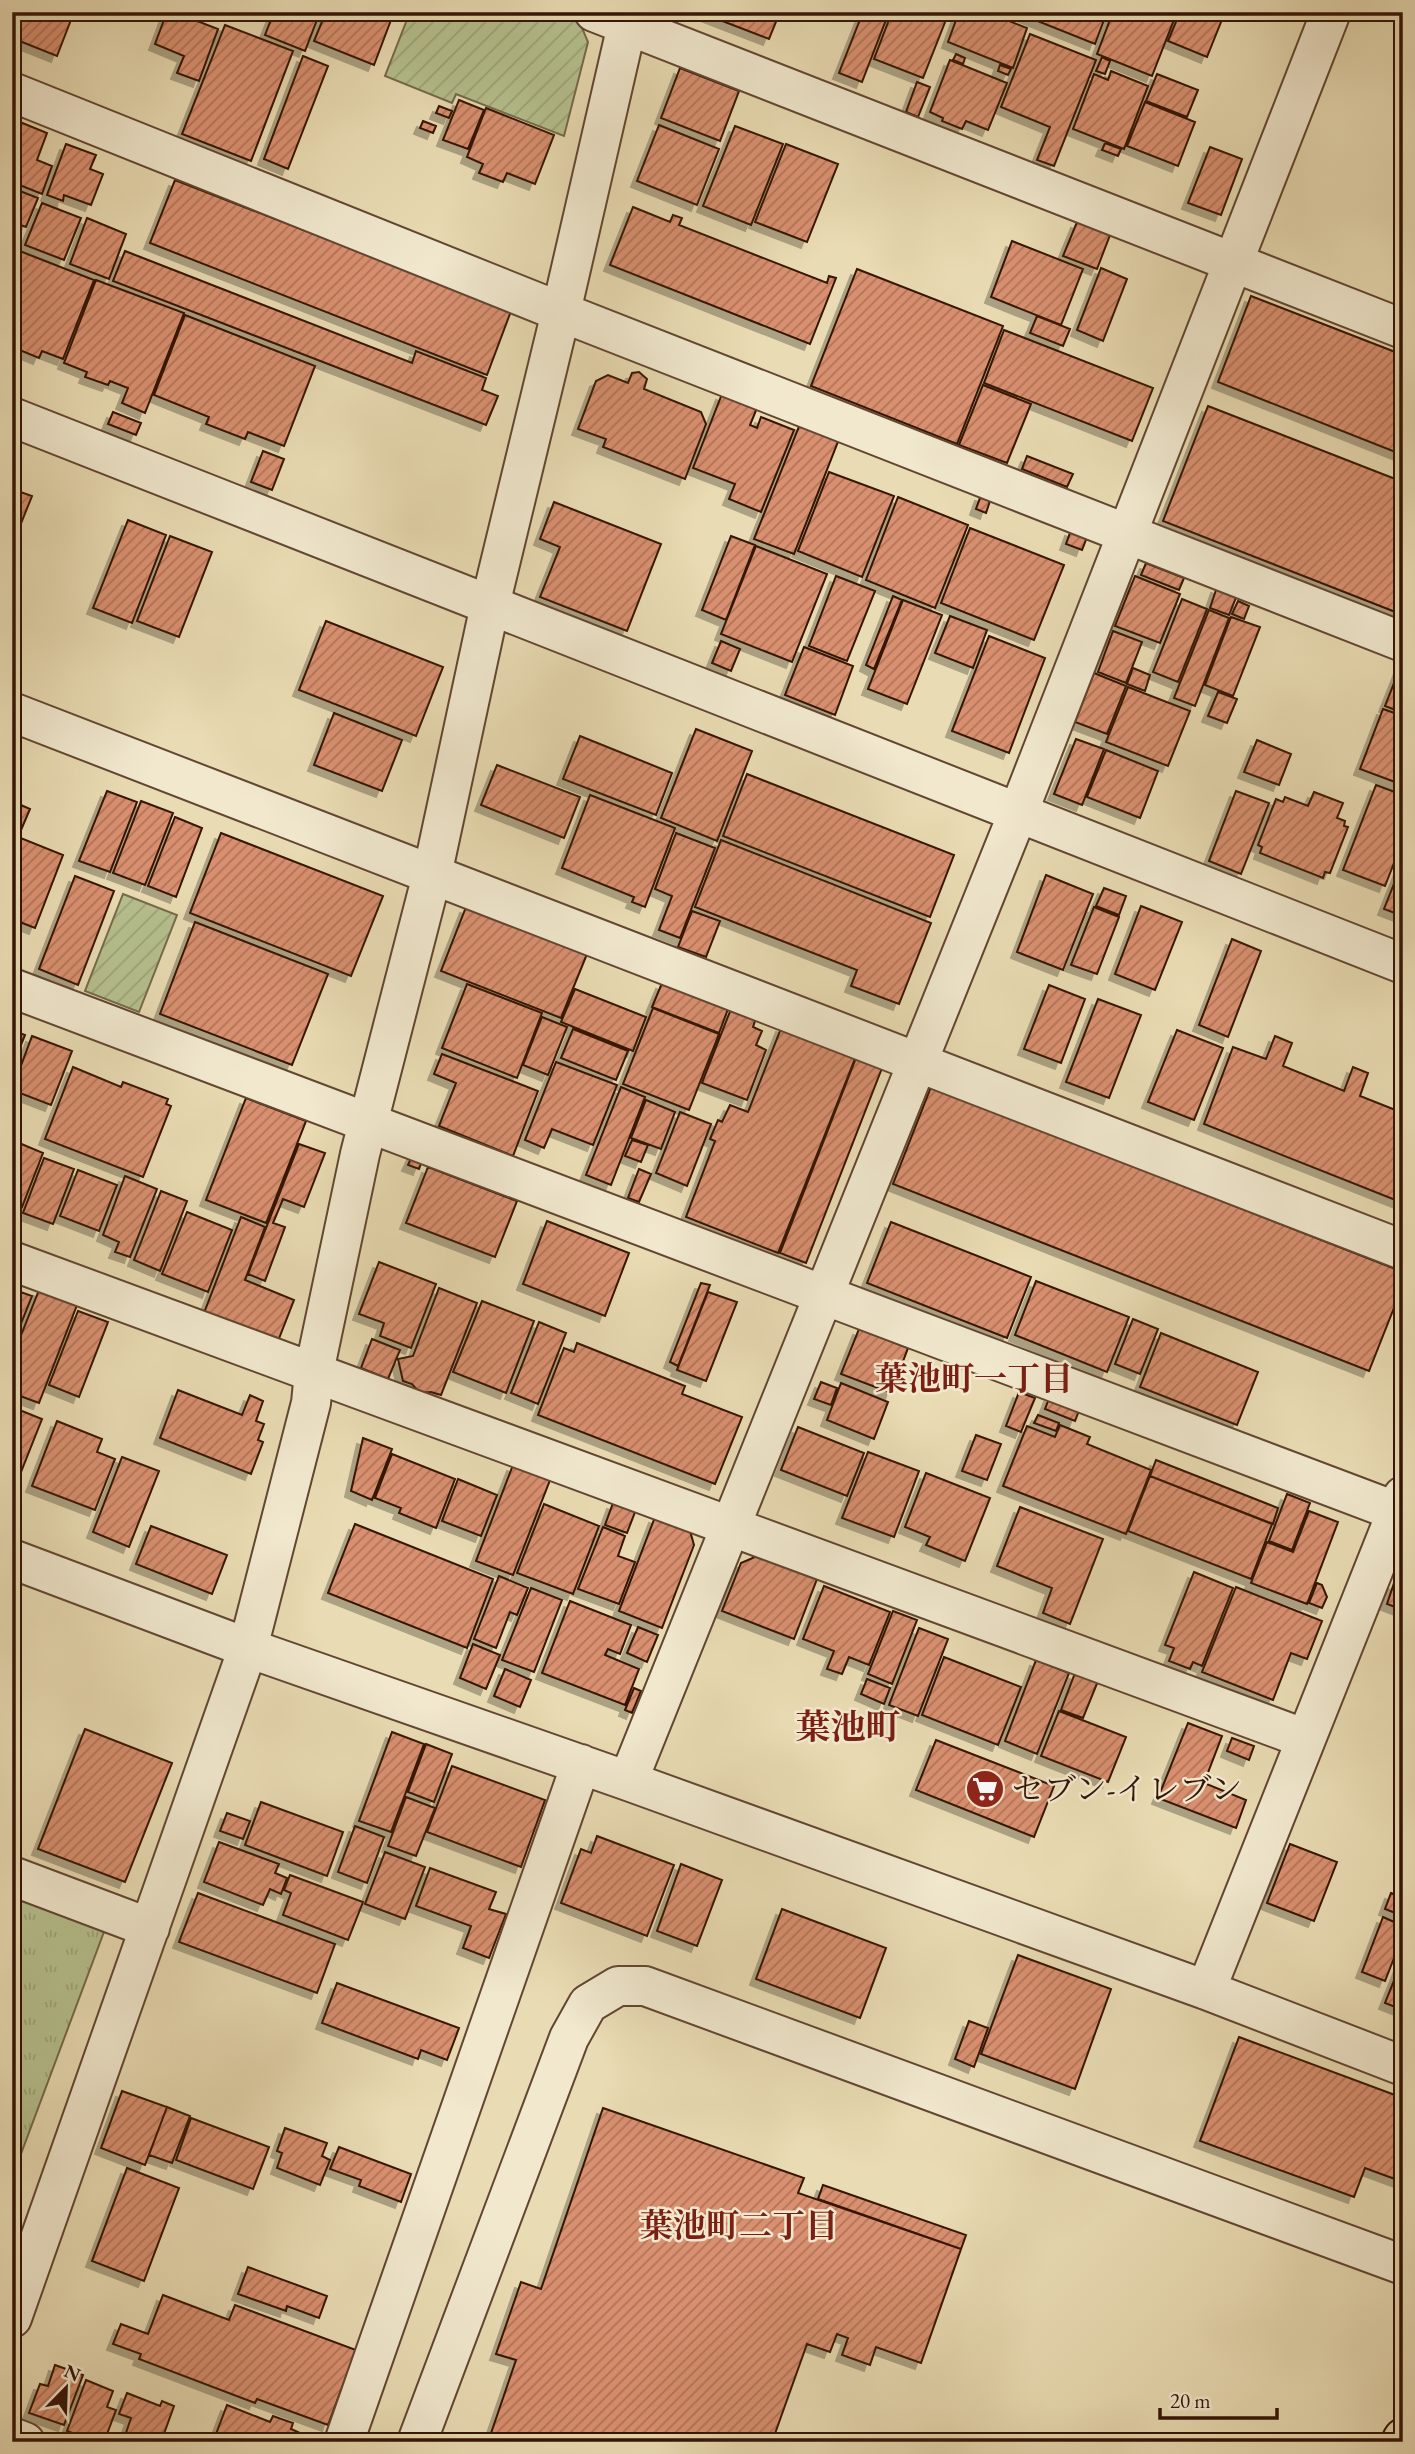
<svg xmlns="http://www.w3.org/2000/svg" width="1415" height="2454" viewBox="0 0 1415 2454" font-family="'EB Garamond','Noto Serif JP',serif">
  <defs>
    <pattern id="park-tufts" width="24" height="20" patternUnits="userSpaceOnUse" patternTransform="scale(1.75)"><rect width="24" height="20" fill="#b5c08e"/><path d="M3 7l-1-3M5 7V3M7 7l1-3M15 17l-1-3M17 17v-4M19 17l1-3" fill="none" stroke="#9ca479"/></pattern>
    <pattern id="garden-furrows" width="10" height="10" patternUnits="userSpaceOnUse" patternTransform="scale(1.75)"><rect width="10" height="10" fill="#b5c08e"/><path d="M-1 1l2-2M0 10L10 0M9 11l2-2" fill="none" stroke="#9ca479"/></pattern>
    <pattern id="building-hatch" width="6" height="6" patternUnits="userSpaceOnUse" patternTransform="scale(1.75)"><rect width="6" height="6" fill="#d9906f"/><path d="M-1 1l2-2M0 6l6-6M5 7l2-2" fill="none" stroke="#b17459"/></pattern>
    <filter id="shadow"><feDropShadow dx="-6" dy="6" stdDeviation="0" flood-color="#0004"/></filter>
  </defs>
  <rect width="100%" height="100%" fill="#e9dbb3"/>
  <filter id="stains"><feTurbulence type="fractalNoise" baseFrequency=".00286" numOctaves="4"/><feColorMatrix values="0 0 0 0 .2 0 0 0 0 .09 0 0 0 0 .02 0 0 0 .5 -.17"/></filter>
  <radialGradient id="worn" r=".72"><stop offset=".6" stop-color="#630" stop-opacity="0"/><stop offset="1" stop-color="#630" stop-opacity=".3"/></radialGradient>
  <path fill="url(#park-tufts)" stroke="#756a4a" stroke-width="2" d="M12,1885L108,1921L12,2178Z"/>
  <path fill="url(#garden-furrows)" stroke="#756a4a" stroke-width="2" d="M410,12H552L580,23L588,42L564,136L456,94L452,103L385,76Z
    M123,894L177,915L139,1012L85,991Z"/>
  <path fill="url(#building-hatch)" stroke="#351406" stroke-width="2" filter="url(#shadow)" d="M12,12H74L57,56L12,38Z
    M167,12H174L218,29L199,81L177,73L184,56L155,44Z
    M274,12H320L305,51L265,35Z
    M326,12H394L374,65L314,41Z
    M699,12H780L769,39Z
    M863,12H889L862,82L839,73Z
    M892,12H949L923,78L874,59Z
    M959,12H986L1027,28L1013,68L948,42Z
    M1015,12H1107L1095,44Z
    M1113,12H1177L1152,76L1097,54Z
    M1180,12H1225L1207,57L1168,41Z
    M225,25L293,51L251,161L182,134Z
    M1030,34L1096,60L1054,166L1037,160L1050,127L1001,107Z
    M956,54L965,58L963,64L953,60Z
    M303,56L328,66L288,169L264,159Z
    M1102,57L1110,61L1105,74L1096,71Z
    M950,60L1007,83L988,130L966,121L962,129L942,121L943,118L930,112Z
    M1000,65L1011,69L1008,75L998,71Z
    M680,68L739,91L720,141L661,118Z
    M1111,71L1148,86L1124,149L1073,129L1094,74L1108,80Z
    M1157,74L1198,90L1187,117L1146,101Z
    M917,82L930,87L918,117L906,112Z
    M459,100L484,110L468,149L443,140Z
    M1145,102L1195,122L1178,166L1127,146Z
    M439,106L452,111L449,118L436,113Z
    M486,108L554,135L535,184L507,173L503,182L479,173L483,164L467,157Z
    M15,120L47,133L37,160L52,166L42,194L12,182V128Z
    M423,121L436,126L433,133L420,128Z
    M659,125L719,149L697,205L637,181Z
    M735,126L783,144L751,225L703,206Z
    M1105,143L1121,149L1118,156L1102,150Z
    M66,144L96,155L90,169L103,174L91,205L64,195L63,201L47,195Z
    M786,144L838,164L807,242L755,222Z
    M1210,147L1242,159L1221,215L1188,203Z
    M175,180L511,311L487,375L150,243Z
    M12,188L38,198L26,227L12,222Z
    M42,203L81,218L64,260L25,245Z
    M633,207L670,222L673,215L682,218L679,225L827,283L829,276L836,278L810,344L610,265Z
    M87,218L126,234L109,279L70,264Z
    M1077,222L1110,235L1097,269L1063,256Z
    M1012,241L1083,269L1061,325L991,297Z
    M12,248L94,280L63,359L42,351L39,358L12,347L14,339H12Z
    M125,251L412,363L416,351L486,378L482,390L498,396L486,425L113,281Z
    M1101,268L1127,279L1103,341L1077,330Z
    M857,269L1003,326L957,444L811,386Z
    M96,280L184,313L145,413L122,403L128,388L110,381L108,385L85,377L87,372L64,363Z
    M1251,296L1403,355V455L1218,382Z
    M185,315L315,366L284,446L248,432L245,439L206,424L209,417L154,395Z
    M1037,316L1070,329L1063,346L1030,333Z
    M1004,330L1153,388L1132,441L984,383Z
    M639,372L647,379L644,389L701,412L706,424L685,479L603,447L606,439L578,429L596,381L608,375L628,383L632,373Z
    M983,385L1031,404L1007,463L959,445Z
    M722,394L757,408L750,425L757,428L761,417L794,430L761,512L729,499L735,484L693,468Z
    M1208,406L1403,482V615L1163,521Z
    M113,412L141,423L136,435L108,424Z
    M800,424L839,439L794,554L754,539Z
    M263,451L284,459L272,490L251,482Z
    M1027,456L1073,474L1067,487L1022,469Z
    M829,472L894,496L862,577L798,551Z
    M12,489L32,496L12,546Z
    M981,495L991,498L986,513L976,509Z
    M898,497L968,525L935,608L866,580Z
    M554,502L661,544L627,631L540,597L560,547L540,539Z
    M128,520L166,535L132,623L93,608Z
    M970,528L1064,565L1034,640L941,603Z
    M1071,530L1087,537L1082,550L1066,544Z
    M170,536L212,552L179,637L137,621Z
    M731,536L755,545L726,620L702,610Z
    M756,546L827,574L792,662L721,634Z
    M1146,563L1184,578L1179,590L1141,575Z
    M836,576L875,591L847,661L809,646Z
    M1135,576L1180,594L1160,643L1115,626Z
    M1217,587L1237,595L1229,615L1210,608Z
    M893,596L902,600L874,669L866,665Z
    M1182,599L1207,609L1178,682L1153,672Z
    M903,600L942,615L907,704L868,689Z
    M1238,601L1249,606L1244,619L1232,614Z
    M1209,610L1229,618L1195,706L1174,698Z
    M950,616L987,630L973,668L935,653Z
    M1231,617L1260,627L1233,696L1205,685Z
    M326,621L443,667L416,736L299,690Z
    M1113,631L1142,642L1126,683L1098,672Z
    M989,636L1045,658L1009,753L952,731Z
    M721,641L740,649L731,671L712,663Z
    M804,647L853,666L835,715L785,695Z
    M1133,668L1150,675L1145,691L1127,684Z
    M1400,668L1403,670V713L1385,706Z
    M1094,673L1126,686L1107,734L1075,722Z
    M1128,687L1190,711L1168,766L1106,742Z
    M1218,692L1237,699L1227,723L1208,716Z
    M1383,709L1403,716V785L1360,769Z
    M334,713L402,740L382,791L314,765Z
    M696,729L752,751L717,841L661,818Z
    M12,733L19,735L12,754Z
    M580,736L672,773L656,815L563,779Z
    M1076,739L1104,749L1082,805L1054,794Z
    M1257,740L1291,754L1279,785L1244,772Z
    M1106,750L1158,771L1140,818L1087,797Z
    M497,765L580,797L564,838L481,805Z
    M747,774L954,855L930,917L723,836Z
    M1376,785L1403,795V840L1385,886L1343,870Z
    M107,791L137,802L110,872L79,861Z
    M1236,791L1269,803L1241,874L1209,861Z
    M1314,792L1343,803L1337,818L1345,821L1344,826L1348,827L1330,873L1325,872L1323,878L1260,853L1262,847L1258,845L1276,799L1283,802L1285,797L1308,806Z
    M590,795L675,828L645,907L632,902L634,897L562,868Z
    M12,801L30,809L18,837L63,855L35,928L12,919Z
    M141,801L173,813L145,885L113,873Z
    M175,817L202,828L176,897L148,886Z
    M221,833L383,896L351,976L190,913Z
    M676,833L715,848L680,938L659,930L672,896L655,889Z
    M721,840L931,923L899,1004L851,986L857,970L695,907Z
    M1403,861V916L1384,909Z
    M1046,875L1093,894L1063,970L1017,952Z
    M75,876L114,891L78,985L39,969Z
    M1104,888L1126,896L1119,915L1096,906Z
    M1141,906L1182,922L1155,990L1115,974Z
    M466,907L587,954L561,1018L441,971Z
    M1094,907L1119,917L1097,974L1071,965Z
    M692,911L720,921L706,957L678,947Z
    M195,922L328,974L292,1065L160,1014Z
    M1232,939L1261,951L1228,1037L1199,1025Z
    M662,983L728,1009L719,1033L652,1007Z
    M467,984L542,1013L517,1078L442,1048Z
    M1049,985L1085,999L1061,1063L1024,1049Z
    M575,989L646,1017L633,1051L561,1022Z
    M1098,999L1141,1015L1109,1098L1066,1082Z
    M653,1008L719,1034L689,1110L623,1084Z
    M731,1009L756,1018L753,1027L762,1031L756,1045L766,1050L747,1100L702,1083Z
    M542,1017L567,1027L548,1075L523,1065Z
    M782,1026L856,1056L778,1253L686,1217L715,1141L710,1139L718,1120L722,1122L730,1105L748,1112Z
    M573,1029L628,1051L616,1080L561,1058Z
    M12,1030L25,1035L12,1067Z
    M1177,1030L1223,1048L1194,1120L1148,1102Z
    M32,1036L72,1051L51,1105L12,1090Z
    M1275,1036L1292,1043L1283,1066L1344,1091L1353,1067L1368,1073L1360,1096L1403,1113V1203L1204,1124L1233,1047L1266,1059Z
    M442,1054L538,1091L513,1156L439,1126L456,1083L434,1074Z
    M856,1058L882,1068L806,1263L780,1253Z
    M556,1062L617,1085L593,1145L552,1129L544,1148L525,1140Z
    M73,1067L121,1087L123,1082L168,1099L166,1104L171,1106L143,1177L45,1139Z
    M621,1087L645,1097L611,1185L586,1175Z
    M931,1087L1403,1272V1285L1369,1371L893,1184Z
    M246,1098L306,1121L266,1223L206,1200Z
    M646,1100L675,1112L661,1149L631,1138Z
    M680,1112L711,1124L687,1186L656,1173Z
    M12,1140L43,1153L22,1207L12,1203Z
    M632,1140L648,1145L641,1162L625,1156Z
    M299,1144L325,1153L304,1207L283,1199L273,1223L285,1227L265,1281L248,1274Z
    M413,1154L423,1158L419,1169L408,1165Z
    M44,1158L74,1169L53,1224L23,1213Z
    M428,1167L517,1201L495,1257L406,1223Z
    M639,1169L651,1174L639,1202L628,1198Z
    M78,1170L117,1185L99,1231L60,1216Z
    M125,1176L157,1189L130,1257L115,1252L119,1242L103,1235Z
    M161,1191L187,1201L160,1271L134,1260Z
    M187,1212L232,1230L208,1292L162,1274Z
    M241,1217L265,1227L245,1280L294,1300L278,1341L204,1313Z
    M547,1221L629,1253L605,1316L523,1284Z
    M891,1222L1031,1277L1007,1338L867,1283Z
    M379,1262L436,1284L411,1348L380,1336L384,1323L359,1314Z
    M1036,1281L1129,1317L1107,1372L1015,1335Z
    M701,1283L710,1285L678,1366L670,1362Z
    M439,1288L477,1303L441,1395L431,1392L420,1393L412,1384L403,1381L398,1359L413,1356Z
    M12,1289L32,1296L12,1346Z
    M39,1290L77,1305L39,1403L12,1393V1358Z
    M708,1292L737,1302L706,1381L677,1370Z
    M482,1301L534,1321L506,1393L453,1372Z
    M78,1311L108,1322L79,1397L49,1385Z
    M1133,1319L1158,1329L1140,1374L1115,1364Z
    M539,1322L566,1333L538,1404L511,1393Z
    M859,1329L908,1348L891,1393L841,1374Z
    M1161,1333L1258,1372L1237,1425L1140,1387Z
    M372,1339L400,1350L388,1379L361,1368Z
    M577,1343L685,1386L682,1394L742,1417L715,1484L538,1415L564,1348L574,1352Z
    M821,1382L837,1388L831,1405L814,1399Z
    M841,1383L888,1402L874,1439L827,1420Z
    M178,1390L242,1415L250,1395L263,1401L256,1421L264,1424L258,1440L263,1442L251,1474L160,1438Z
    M1019,1392L1035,1398L1021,1432L1006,1426Z
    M1050,1396L1080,1408L1075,1421L1045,1409Z
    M12,1407L42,1419L17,1482L12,1481Z
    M1038,1415L1059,1423L1056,1431L1034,1423Z
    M57,1421L102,1439L97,1452L115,1459L95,1510L32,1486Z
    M1060,1425L1090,1437L1087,1444L1151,1470L1126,1534L1003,1486L1027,1426L1055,1437Z
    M798,1427L864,1453L847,1496L781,1470Z
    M976,1435L1001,1444L987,1480L962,1471Z
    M363,1438L392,1449L372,1500L351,1491Z
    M868,1452L919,1471L894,1537L842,1518Z
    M392,1454L455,1479L436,1528L399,1513L401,1508L375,1498Z
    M122,1457L159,1471L129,1547L93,1532Z
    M1156,1460L1278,1508L1273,1524L1150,1476Z
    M513,1465L550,1480L513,1575L476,1561Z
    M926,1473L990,1498L965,1561L926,1545L930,1537L905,1527Z
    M1150,1476L1272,1524L1251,1579L1128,1531Z
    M458,1479L497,1495L481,1536L442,1521Z
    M1287,1494L1310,1503L1292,1550L1269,1541Z
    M613,1503L635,1512L627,1533L605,1525Z
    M544,1504L599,1526L573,1594L517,1573Z
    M1020,1507L1103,1539L1070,1624L1043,1613L1052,1588L997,1566Z
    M1309,1511L1338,1522L1307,1604L1251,1583L1267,1542L1293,1552Z
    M655,1517L690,1531L694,1545L662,1628L619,1611Z
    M355,1524L493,1579L467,1648L328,1593Z
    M151,1526L227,1555L212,1594L136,1564Z
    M603,1527L625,1536L618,1556L635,1562L619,1604L578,1589Z
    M757,1556L817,1579L794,1639L722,1611L741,1563Z
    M1194,1572L1233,1588L1202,1666L1193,1662L1190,1669L1169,1661L1174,1648L1165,1645Z
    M499,1576L528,1588L517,1615L510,1612L496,1648L474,1639Z
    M1317,1583L1322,1585L1327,1597L1322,1608L1309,1603Z
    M1394,1583L1403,1586V1610L1387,1604Z
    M824,1586L890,1612L869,1665L849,1657L842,1674L827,1669L834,1651L803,1639Z
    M1236,1587L1322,1621L1307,1659L1291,1653L1273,1700L1202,1672Z
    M531,1588L562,1600L534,1672L502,1660Z
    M570,1601L631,1625L620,1654L608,1649L605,1655L639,1669L625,1705L542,1673Z
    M893,1611L917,1620L892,1684L868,1674Z
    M638,1627L658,1635L647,1662L627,1653Z
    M919,1628L948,1639L918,1716L889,1705Z
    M473,1644L500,1655L486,1689L460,1678Z
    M944,1657L1021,1687L998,1745L922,1715Z
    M1036,1660L1069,1673L1037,1754L1005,1741Z
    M505,1669L531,1680L520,1707L494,1696Z
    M1075,1673L1098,1681L1083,1718L1061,1710Z
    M867,1679L890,1688L884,1704L861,1694Z
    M634,1688L641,1691L632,1713L625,1710Z
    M1059,1711L1126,1737L1108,1782L1041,1756Z
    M1188,1723L1222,1736L1204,1783L1246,1800L1236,1828L1158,1798Z
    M85,1729L172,1763L125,1882L38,1849Z
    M392,1732L424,1744L391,1832L359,1821Z
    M1232,1738L1254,1746L1249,1760L1227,1751Z
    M936,1740L1054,1786L1034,1837L916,1790Z
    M426,1744L452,1754L434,1802L408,1792Z
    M452,1766L545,1800L521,1867L427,1832Z
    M406,1797L435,1808L416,1856L388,1846Z
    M261,1802L343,1832L327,1876L245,1845Z
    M227,1813L250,1821L243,1839L220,1831Z
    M355,1826L384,1837L367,1883L338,1872Z
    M597,1836L674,1865L647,1936L561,1903L581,1849L591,1853Z
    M219,1842L279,1864L275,1873L287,1878L281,1894L270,1889L263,1905L204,1882Z
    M1290,1844L1337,1862L1314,1921L1267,1903Z
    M385,1852L425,1867L405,1919L365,1904Z
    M681,1864L722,1880L697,1946L657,1931Z
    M430,1868L496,1892L489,1909L506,1914L489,1958L463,1948L471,1926L416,1906Z
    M290,1875L363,1902L348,1940L283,1915L291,1893L284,1890Z
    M198,1893L335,1944L317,1993L179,1942Z
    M1391,1893L1403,1898V1916L1385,1909Z
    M782,1909L886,1948L860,2018L756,1979Z
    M1383,1917L1403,1926V1935L1385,1981L1362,1972Z
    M1018,1955L1111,1989L1075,2089L981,2054Z
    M1403,1958V2010L1385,2003Z
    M337,1983L459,2028L447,2060L421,2050L418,2059L322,2023Z
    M969,2021L988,2028L974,2067L955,2059Z
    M1239,2037L1403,2098V2182L1365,2168L1354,2197L1200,2141Z
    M122,2091L167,2107L145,2165L101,2148Z
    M167,2107L190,2116L172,2163L149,2155Z
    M603,2108L804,2178L798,2193L961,2249L921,2363L876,2347L870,2365L842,2355L848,2338L837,2334L830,2352L807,2344L772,2442H734L715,2434L712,2442H488L516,2360L496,2354L521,2282L541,2289Z
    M191,2118L269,2147L253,2189L176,2160Z
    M285,2128L327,2143L322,2156L330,2160L320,2185L277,2168L282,2153L277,2151Z
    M339,2147L411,2174L401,2202L359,2186L361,2180L330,2169Z
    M127,2168L179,2188L144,2281L92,2261Z
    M823,2185L966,2235L961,2249L818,2199Z
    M248,2267L327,2296L319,2318L287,2306L286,2311L238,2294Z
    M163,2295L229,2320L235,2305L356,2350L328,2425L257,2399L255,2403L139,2359L141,2354L113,2344L121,2324L148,2334Z
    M55,2365L83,2375L64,2425L29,2413L40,2384L48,2386Z
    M86,2380L113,2391L107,2407L116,2410L104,2442H96L67,2431Z
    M127,2393L160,2406L162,2401L174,2406L161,2442H123L131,2418L119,2414Z
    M227,2405L270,2422L273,2416L293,2423L291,2429L300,2433L296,2442H213Z"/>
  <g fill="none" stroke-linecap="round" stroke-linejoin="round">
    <defs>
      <path id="minor" d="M594,12L1403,329
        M12,92L561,312L1403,642
        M12,417L1403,964
        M12,712L1403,1250
        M12,988L1403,1514
        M12,1261L1306,1739
        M12,1559L248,1648L628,1781L1206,1990L1403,2066
        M628,1781L1018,813L1331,12
        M12,1876L150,1928
        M1206,1990L1403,1496
        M12,2318L248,1648L311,1403L314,1372L360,1154L432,875L490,605L561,312L630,12
        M12,2437L25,2442
        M344,2442L581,1764
        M417,2442L569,2038L588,2004L618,1986H645L1403,2265"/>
      <path id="major" d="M1401,2442L1403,2438"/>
    </defs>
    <use href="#minor" stroke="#624631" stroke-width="42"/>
    <use href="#major" stroke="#351406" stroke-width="42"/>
    <use href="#minor" stroke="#f1e8ce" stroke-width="38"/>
    <use href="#major" stroke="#e9dbb3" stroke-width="38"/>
  </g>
  <defs>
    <symbol id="supermarket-disc" viewBox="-11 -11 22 22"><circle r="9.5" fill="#8f2418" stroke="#f1e8ce"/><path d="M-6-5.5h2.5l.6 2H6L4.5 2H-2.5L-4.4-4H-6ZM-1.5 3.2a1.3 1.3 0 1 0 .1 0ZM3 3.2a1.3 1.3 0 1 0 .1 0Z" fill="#fff"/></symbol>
  </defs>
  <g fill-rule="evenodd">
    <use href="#supermarket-disc" x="963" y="1767" width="44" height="44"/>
  </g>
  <g text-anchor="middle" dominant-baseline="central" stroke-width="5" stroke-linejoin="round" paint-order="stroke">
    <g font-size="32" fill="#351406" stroke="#f1e8ce" text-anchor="start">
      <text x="1012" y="1789">セブン-イレブン</text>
    </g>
    <g font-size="33" font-weight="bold" fill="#7a1f14" stroke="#f1e8ce">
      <text x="974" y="1378">葉池町一丁目</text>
      <text x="739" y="2225">葉池町二丁目</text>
    </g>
    <g font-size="35" font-weight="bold" fill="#7a1f14" stroke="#f1e8ce">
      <text x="848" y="1726">葉池町</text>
    </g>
  </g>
  <rect width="1415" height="2454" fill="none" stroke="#e9dbb3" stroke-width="42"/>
  <rect x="14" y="14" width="1387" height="2426" fill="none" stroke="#351406" stroke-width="3.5"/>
  <rect x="21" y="21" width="1373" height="2412" fill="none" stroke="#351406" stroke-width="2"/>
  <g transform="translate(66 2388) rotate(23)" stroke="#f1e8ce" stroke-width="5" paint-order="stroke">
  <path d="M0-5L12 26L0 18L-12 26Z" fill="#351406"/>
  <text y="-10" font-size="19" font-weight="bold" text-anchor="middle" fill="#351406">N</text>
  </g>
  <path d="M1160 2408v10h117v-10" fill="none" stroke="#351406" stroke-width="3.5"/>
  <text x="1170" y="2408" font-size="21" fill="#351406" stroke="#f1e8ce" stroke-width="5" paint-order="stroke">20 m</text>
  <rect width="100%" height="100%" filter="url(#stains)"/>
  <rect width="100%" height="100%" fill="url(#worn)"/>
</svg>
